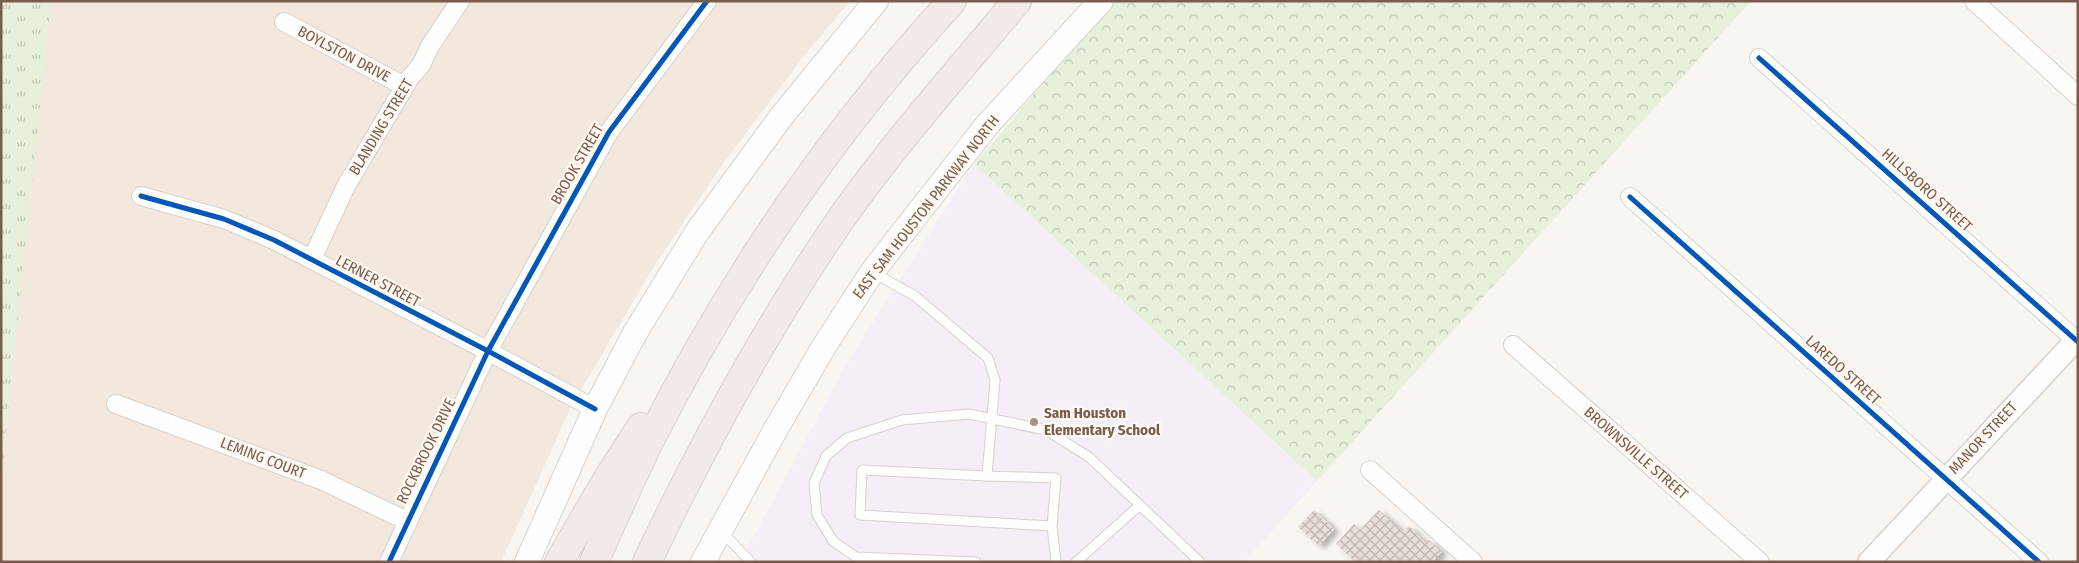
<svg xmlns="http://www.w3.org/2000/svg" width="2079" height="563" viewBox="0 0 2079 563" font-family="'Fira Sans Condensed',sans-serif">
  <defs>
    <pattern id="grass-tufts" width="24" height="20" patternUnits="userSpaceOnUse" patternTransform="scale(1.25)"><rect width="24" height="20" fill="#e7f0db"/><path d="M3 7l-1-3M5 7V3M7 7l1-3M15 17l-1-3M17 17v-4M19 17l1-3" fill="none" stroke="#c0c6b4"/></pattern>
    <pattern id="forest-crowns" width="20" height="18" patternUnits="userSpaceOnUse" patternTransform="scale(1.25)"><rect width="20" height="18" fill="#e7f0db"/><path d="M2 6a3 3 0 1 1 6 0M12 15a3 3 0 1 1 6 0" fill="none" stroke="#c0c6b4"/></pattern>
    <pattern id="building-cross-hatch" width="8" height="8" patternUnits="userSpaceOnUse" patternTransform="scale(1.25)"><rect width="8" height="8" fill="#e6ded7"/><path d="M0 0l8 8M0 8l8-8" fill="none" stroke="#bfb7b1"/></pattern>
    <filter id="shadow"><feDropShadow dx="5.5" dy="3" stdDeviation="2.5" flood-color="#0004"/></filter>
  </defs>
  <rect width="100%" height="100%" fill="#f9f5f0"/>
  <path fill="#f2e8de" d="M1,1H850L803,57L725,161L654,266L570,409L501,562H1Z"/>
  <path fill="#f6eef6" d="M974,164L1317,481L1244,562H740L847,363Z"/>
  <path fill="url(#grass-tufts)" d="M1,1H51L1,483Z"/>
  <path fill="url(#forest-crowns)" d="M1114,1H1751L1317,481L974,164Z"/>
  <path fill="url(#building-cross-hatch)" filter="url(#shadow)" d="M1314,510L1334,529L1319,546L1298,527Z
    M1379,510L1403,532L1409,526L1426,543L1429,540L1442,552L1432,562H1355L1336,544L1354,524L1360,530Z"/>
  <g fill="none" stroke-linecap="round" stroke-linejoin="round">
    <defs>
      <path id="service" d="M874,273L915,296L988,358L995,380L987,476L862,470L860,515L1052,526L1056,478L987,476
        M1052,526L1056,562
        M721,531L751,562
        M976,562L856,557L833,541L817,515L814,483L826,456L847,438L902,420L969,414L1046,430L1089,457L1200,562
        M1076,562L1140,505"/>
      <path id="minor" d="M1974,1L2078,96
        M284,22L404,86
        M1759,58L2078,342
        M141,196L224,219L274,240L488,351L595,409
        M1630,197L2039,562
        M312,259L346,186L409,79L421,65L430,46L460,1
        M1513,345L1760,562
        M116,404L321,480L407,521
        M1370,470L1473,562
        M389,562L488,351L609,132L707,1"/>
      <path id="tertiary" d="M1869,562L2078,338"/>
      <path id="secondary" d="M527,562L595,409L635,333L697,232L781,117L876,1
        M703,562L777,427L823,348L872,272L987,125L1101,1"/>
      <path id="motorway" d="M559,562L608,478L641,427
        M594,562C612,522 630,481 649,442C730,282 831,133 952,1
        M647,562C704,442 767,326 843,216C896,141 958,72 1017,1"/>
    </defs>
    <use href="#service" stroke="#d7d1cb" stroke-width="11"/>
    <use href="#minor" stroke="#d7d1cb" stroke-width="20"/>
    <use href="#tertiary" stroke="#d7d1cb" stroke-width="24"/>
    <use href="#secondary" stroke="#d9d2cb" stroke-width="26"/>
    <use href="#motorway" stroke="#dad1cc" stroke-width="30"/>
    <use href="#service" stroke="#fefefd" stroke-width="9"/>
    <use href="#minor" stroke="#fefefd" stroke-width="18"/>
    <use href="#tertiary" stroke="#fefefd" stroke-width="21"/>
    <use href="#secondary" stroke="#fefefd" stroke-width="24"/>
    <use href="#motorway" stroke="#f2eae7" stroke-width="28"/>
    <defs>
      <path id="cycleway" d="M1759,58L2078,342
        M141,196L224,219L274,240L488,351L595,409
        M1630,197L2039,562
        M389,562L488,351L609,132L707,1"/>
    </defs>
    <use href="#cycleway" stroke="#fffaf3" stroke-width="8"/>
    <use href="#cycleway" stroke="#0057b8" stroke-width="5"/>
  </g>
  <circle fill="#a69286" stroke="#fffaf3" stroke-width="2" cx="1034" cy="422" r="5"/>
  <g text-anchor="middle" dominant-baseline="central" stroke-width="4.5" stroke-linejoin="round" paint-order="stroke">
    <g font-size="15" fill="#7a5c4d" stroke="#fffaf3">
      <text transform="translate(344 54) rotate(28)">BOYLSTON DRIVE</text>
      <text transform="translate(381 127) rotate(-59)">BLANDING STREET</text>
      <text transform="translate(577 164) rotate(-60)">BROOK STREET</text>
      <text transform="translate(1927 190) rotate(42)">HILLSBORO STREET</text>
      <text transform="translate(926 207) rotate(-52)">EAST SAM HOUSTON PARKWAY NORTH</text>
      <text transform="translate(378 281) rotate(28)">LERNER STREET</text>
      <text transform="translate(1843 370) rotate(42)">LAREDO STREET</text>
      <text transform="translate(1983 438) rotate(-47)">MANOR STREET</text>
      <text transform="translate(426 451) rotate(-64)">ROCKBROOK DRIVE</text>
      <text transform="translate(1636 453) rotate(41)">BROWNSVILLE STREET</text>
      <text transform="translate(263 458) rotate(21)">LEMING COURT</text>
    </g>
    <g font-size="15" font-weight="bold" fill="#7a5c4d" stroke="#fffaf3" text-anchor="start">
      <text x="1044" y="413">Sam Houston<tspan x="1044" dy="17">Elementary School</tspan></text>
    </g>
  </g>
  <rect width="2079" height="563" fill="none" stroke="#7a5c4d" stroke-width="5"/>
</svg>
